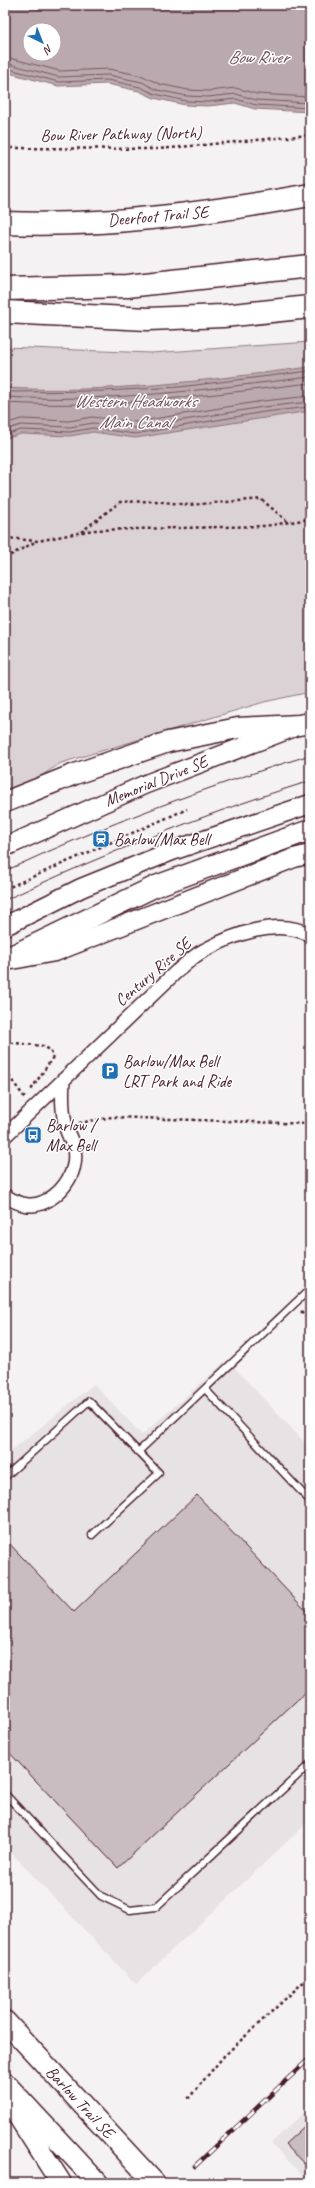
<svg xmlns="http://www.w3.org/2000/svg" width="315" height="2188" viewBox="0 0 315 2188" font-family="Caveat,sans-serif">
  <rect width="100%" height="100%" fill="#f4f2f2"/>
  <filter id="ink" filterUnits="userSpaceOnUse"><feTurbulence type="fractalNoise" baseFrequency=".025" numOctaves="2"/><feDisplacementMap in="SourceGraphic" scale="8" xChannelSelector="R" yChannelSelector="G"/><feConvolveMatrix kernelMatrix="1 2 1 2 8 2 1 2 1" color-interpolation-filters="sRGB"/></filter>
  <g filter="url(#ink)">
    <path fill="#e7e2e3" d="M227,1360L310,1448V1820L136,1984L5,1846V1456L94,1384L142,1435Z
      M310,2107V2183L271,2143Z"/>
    <path fill="#dbd2d5" stroke="#927880" d="M310,342V692L264,702L61,763L24,787L5,794V347L151,353Z"/>
    <path fill="#baa9ae" stroke="#8d727a" fill-rule="evenodd" d="M5,5H310V112L255,109L235,103L208,106L185,105L154,98L139,91L107,84L58,86L5,72ZM30,30H54V54H30Z
      M310,367V411L135,438L93,432L70,436L21,434L5,439V388C107,394 209,380 310,367Z"/>
    <g fill="none" stroke-linecap="round" stroke-linejoin="round">
      <path stroke="#77565f" stroke-width="1" d="M5,57L60,71L109,69L143,76L159,84L188,90L208,91L236,88L257,94L310,97
        M5,63L59,77L108,75L142,82L157,90L187,96L208,97L236,94L256,100L310,103
        M5,68L59,82L108,80L140,87L155,94L186,101L208,102L236,99L256,105L310,108
        M5,392L104,391L179,387L310,371
        M5,397C107,403 209,389 310,377
        M5,403C107,409 209,395 310,383
        M5,424L21,419L69,421L92,417L135,422L263,401L310,396
        M5,430L21,425L70,427L93,423L135,428L263,407L310,402
        M5,435L21,430L70,432L93,428L135,434L264,412L310,407"/>
    </g>
    <path fill="#cabdc1" stroke="#4a1f2b" d="M197,1495L310,1615V1688L118,1868L5,1748V1539L74,1612Z
      M310,2121V2170L285,2144Z"/>
    <g fill="none" stroke-linecap="round" stroke-linejoin="round">
      <defs>
        <path id="lane" d="M205,1389L310,1501
          M138,1452L310,1289
          M5,1477L89,1401L159,1473L92,1535
          M5,1794L101,1896L130,1910L156,1907L310,1764"/>
        <path id="street" d="M5,1136L176,972C185,965 193,956 203,951C232,935 278,917 310,935
          M5,1196C20,1205 32,1209 48,1200C65,1190 78,1170 74,1149C72,1140 66,1132 65,1123C62,1109 62,1095 63,1080"/>
        <path id="secondary" d="M5,847L146,784L292,728
          M5,926L81,888L172,851L310,804
          M12,960L55,952L294,858L310,854"/>
        <path id="primary" d="M5,802L75,774L168,742L238,728L299,725L310,723
          M5,959L156,886L310,830
          M5,2021L155,2183
          M5,2083L98,2183
          M11,2100L13,2108L61,2183"/>
        <path id="highway" d="M5,223C108,227 209,213 310,195
          M5,289L127,286L310,266
          M5,312L148,319L223,316L310,307"/>
      </defs>
      <use href="#lane" stroke="#4a1f2b" stroke-width="9"/>
      <use href="#street" stroke="#4a1f2b" stroke-width="16"/>
      <use href="#secondary" stroke="#4a1f2b" stroke-width="21"/>
      <use href="#primary" stroke="#4a1f2b" stroke-width="23"/>
      <use href="#highway" stroke="#4a1f2b" stroke-width="25"/>
      <path stroke="#4a1f2b" stroke-width="2.5" stroke-dasharray="3 3" stroke-linecap="butt" d="M5,148L159,149L310,135
        M81,532L120,502L155,501L189,505L261,499L288,522
        M5,538L38,541L93,530L265,526L310,519
        M5,558L37,541
        M5,889L187,809
        M5,1042L43,1046L50,1050L53,1057L31,1090
        M5,1071L25,1098
        M79,1123L112,1117L310,1124
        M301,1311L310,1320
        M188,2099L224,2056L310,1976"/>
      <use href="#lane" stroke="#fff" stroke-width="6"/>
      <use href="#street" stroke="#fff" stroke-width="13"/>
      <use href="#secondary" stroke="#fff" stroke-width="18"/>
      <use href="#primary" stroke="#fff" stroke-width="20"/>
      <use href="#highway" stroke="#fff" stroke-width="22"/>
      <path stroke="#4a1f2b" stroke-width="1" d="M5,871C104,825 206,787 310,755
        M5,900C104,854 206,813 310,781"/>
      <defs>
        <path id="rail" d="M195,2166L310,2058"/>
      </defs>
      <use href="#rail" stroke="#4a1f2b" stroke-width="4.5"/>
      <use href="#rail" stroke="#fff" stroke-width="3" stroke-dasharray="9" stroke-linecap="butt"/>
    </g>
  </g>
  <defs>
    <symbol id="station-square" viewBox="-11 -11 22 22"><rect x="-9" y="-9" width="18" height="18" rx="4" fill="#1f6fb2" stroke="#fff"/><path d="M-3-6H3Q5-6 5-4V2Q5 4 3 4L4.5 6H3L1.5 4h-3L-3 6H-4.5L-3 4Q-5 4-5 2V-4Q-5-6-3-6ZM-3.5-4v3h7v-3ZM-3.5 1v1.5H-2V1ZM2 1v1.5H3.5V1Z" fill="#fff"/></symbol>
    <symbol id="parking-square" viewBox="-11 -11 22 22"><rect x="-9" y="-9" width="18" height="18" rx="4" fill="#1f6fb2" stroke="#fff"/><path d="M-3.5-5.5H1a3.5 3.5 0 0 1 0 7H-1V5.5H-3.5ZM-1-3.4V-.6H.8a1.4 1.4 0 0 0 0-2.8Z" fill="#fff"/></symbol>
    <symbol id="bus-square" viewBox="-11 -11 22 22"><rect x="-9" y="-9" width="18" height="18" rx="4" fill="#1f6fb2" stroke="#fff"/><path d="M-5-6H5V4H4V6H2V4H-2V6H-4V4H-5ZM-3.5-4V0h7V-4ZM-3.5 1.2v1.5H-2V1.2ZM2 1.2v1.5H3.5V1.2Z" fill="#fff"/></symbol>
  </defs>
  <g fill-rule="evenodd">
    <use href="#station-square" x="91" y="829" width="20" height="20"/>
    <use href="#parking-square" x="100" y="1061" width="20" height="20"/>
    <use href="#bus-square" x="23" y="1125" width="20" height="20"/>
  </g>
  <g text-anchor="middle" dominant-baseline="central" stroke-width="3" stroke-linejoin="round" paint-order="stroke">
    <g font-size="17" fill="#4a1f2b" stroke="#fff">
      <text transform="translate(121 134) rotate(-1)">Bow River Pathway (North)</text>
      <text transform="translate(158 216) rotate(-5)">Deerfoot Trail SE</text>
      <text transform="translate(156 781) rotate(-22)">Memorial Drive SE</text>
      <text transform="translate(153 972) rotate(-41)">Century Rise SE</text>
      <text transform="translate(80 2102) rotate(47)">Barlow Trail SE</text>
    </g>
    <g font-size="17" fill="#4a1f2b" stroke="#fff" text-anchor="start">
      <text x="114" y="839">Barlow/Max Bell</text>
      <text x="123" y="1061">Barlow/Max Bell<tspan x="123" dy="20">LRT Park and Ride</tspan></text>
      <text x="46" y="1125">Barlow /<tspan x="46" dy="20">Max Bell</tspan></text>
    </g>
    <g font-size="18" font-style="italic" fill="#714f59" stroke="#fff">
      <text x="258" y="57">Bow River</text>
      <text x="135" y="401">Western Headworks<tspan x="135" dy="21">Main Canal</tspan></text>
    </g>
  </g>
  <rect width="315" height="2188" fill="none" stroke="#fff" stroke-width="20"/>
  <rect x="10" y="10" width="295" height="2168" fill="none" stroke="#4a1f2b" stroke-width="1.5" filter="url(#ink)"/>
  <g transform="translate(42 42) rotate(137)"><circle r="19" fill="#ffffff" stroke="#b7a5aa"/>
  <path d="M0-3L7 15L0 10L-7 15Z" fill="#1f6fb2"/>
  <text y="-6" font-size="11" font-weight="bold" text-anchor="middle" fill="#4a1f2b">N</text>
  </g>
</svg>
